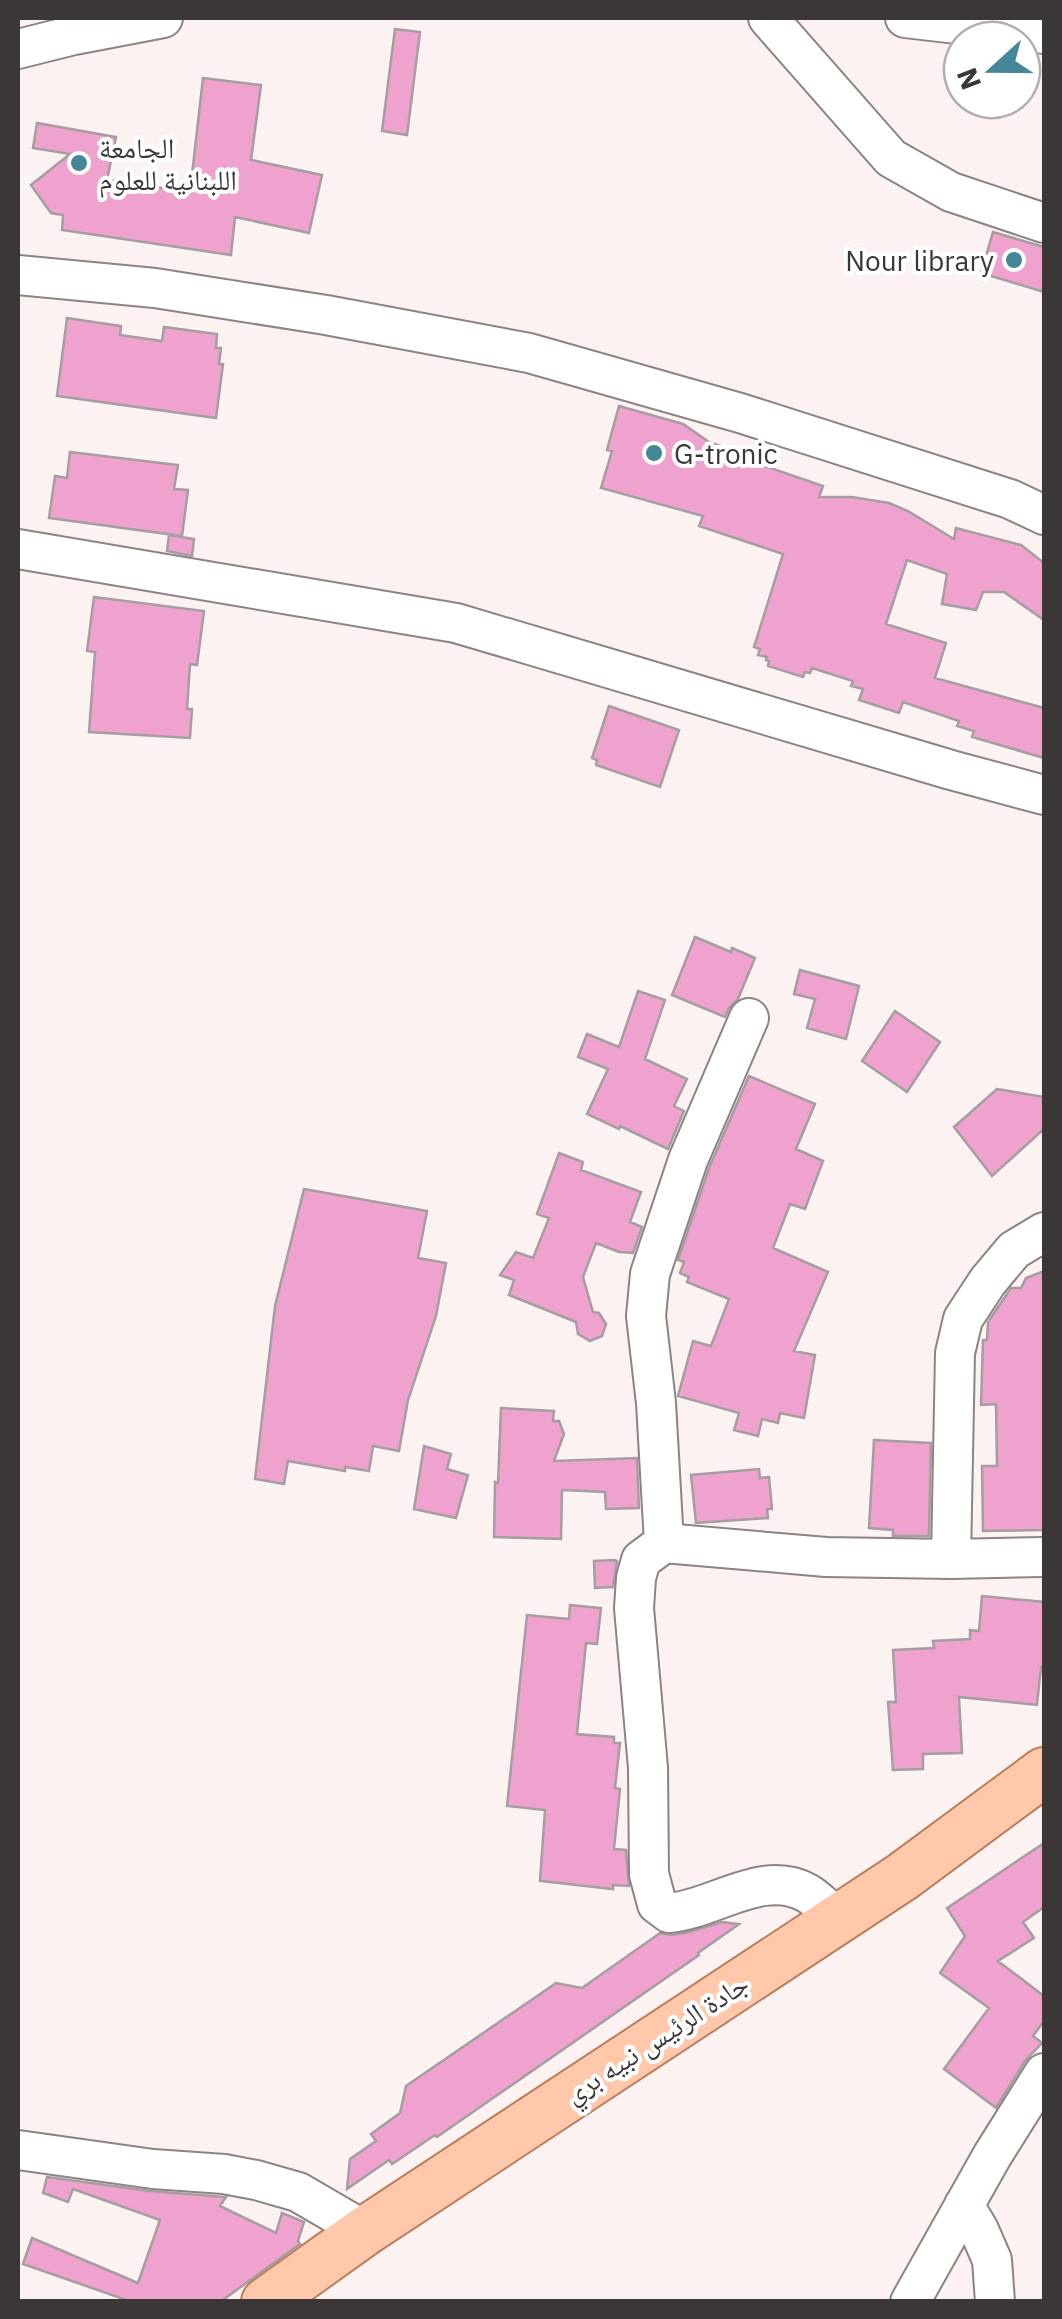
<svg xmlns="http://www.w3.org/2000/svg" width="1062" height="2319" viewBox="0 0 1062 2319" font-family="'IBM Plex Sans','Noto Naskh Arabic',sans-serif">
  <rect width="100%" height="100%" fill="#fcf2f2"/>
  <path fill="#efa2cd" stroke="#a59ea1" stroke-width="2.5" d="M395,29L420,32L407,135L382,131Z
    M203,78L261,85L251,160L322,175L309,233L235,217L231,255L62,230L63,215L51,213L31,185L70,154L33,148L37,123L116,137L107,180L190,192Z
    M993,232L1044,247V292L981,273Z
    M67,318L121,326L120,335L162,341L164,327L217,334L216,348H221L219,364H223L216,418L57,396Z
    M619,406L683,424L709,442L760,460L759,464L823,486L819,497H852L889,503L908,511L954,539L956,528L1021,545L1044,563V620L1004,592H983L976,610L942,604L947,574L907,560L886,624L946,643L935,678L1044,708V758L972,737L974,731L957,726L959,721L903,702L899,713L859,700L863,689L851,686L853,681L812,668L810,673L805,672L803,677L768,666L769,661L766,660L767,657L758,655L760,649L754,647L783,554L699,526L703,516L601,488L612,451L607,450Z
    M70,452L178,465L174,489L188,490L182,536L49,518L55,476L67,478Z
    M169,535L194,539L192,556L167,551Z
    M94,597L204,611L197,665L190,664L187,709H192L190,738L89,732L95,652L87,651Z
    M609,706L679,730L660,787L596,765L597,760L592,758Z
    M695,937L731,952L732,948L755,958L738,999L729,1008L725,1017L672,995Z
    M800,970L859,986L846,1039L807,1028L815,999L794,994Z
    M638,991L665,1000L645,1059L687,1079L674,1106L684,1111L668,1149L620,1126L619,1129L587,1114L608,1069L578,1057L587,1034L619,1047Z
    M895,1011L940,1042L907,1092L862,1061Z
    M749,1076L815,1104L796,1149L823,1161L805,1209L790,1204L773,1248L828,1272L794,1351L815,1355L804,1418L780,1413L778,1423L762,1419L758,1436L734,1430L739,1413L678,1396L693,1341L711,1346L729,1299L687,1282L689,1277L680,1273L684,1262L678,1260L709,1168Z
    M997,1089L1044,1097V1129L992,1176L954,1127Z
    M559,1153L583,1162L581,1170L641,1192L630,1222L642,1227L633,1253L619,1252L596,1243L583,1277L593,1312L599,1313L606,1324L602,1336L590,1341L578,1334L576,1322L509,1295L514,1280L500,1275L516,1252L533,1258L549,1218L537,1214Z
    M304,1189L427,1211L418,1258L446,1263L436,1316L408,1400L399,1451L373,1446L369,1471L345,1467V1471L288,1461L284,1484L255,1479L275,1306Z
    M1044,1271V1530L983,1531L982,1466H997L996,1404L981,1405L983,1340H987L988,1322L1011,1288H1021L1026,1278Z
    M501,1408L554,1411L553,1421H559L564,1434L554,1461L637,1458L639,1508L606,1509L605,1492L562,1490L561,1539L494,1537L495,1482L498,1483Z
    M874,1440L931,1443L929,1536H893V1530L869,1528Z
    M424,1446L451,1454L447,1469L468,1475L456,1518L414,1509Z
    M759,1469L760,1478L769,1477L772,1509H767L768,1518L696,1523L691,1475Z
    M615,1560L617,1561L613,1587L595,1588L594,1561Z
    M982,1596L1044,1602V1667H1041L1037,1705L959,1697L962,1753L923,1754V1769L893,1770L888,1702H896L893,1650L934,1648L933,1641L970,1639V1630L979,1631Z
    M570,1605L601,1608L597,1644L586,1643L577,1734L614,1737V1743H620L615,1788L620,1789L614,1849L626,1850L629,1886L613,1885V1889L540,1881L545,1810L507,1806L527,1615L569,1619Z
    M1044,1843V1907L1023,1922L1034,1938L998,1961L1044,1996V2021L1033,2036L1042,2043L1025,2061L996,2108L944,2069L989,2008L940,1973L965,1936L947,1908Z
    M722,1922L739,1924L698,1953L699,1955L437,2137L435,2135L392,2164L389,2160L347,2189L350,2159L376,2141L371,2134L400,2113L406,2086L556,1983L582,1988L660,1933L672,1935L689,1932Z
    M47,2177L150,2191L226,2197L220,2206L276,2233L282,2213L304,2222L298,2241L300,2244L220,2302H132L23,2264L32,2238L138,2283L160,2220L73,2189L68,2202L43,2193Z"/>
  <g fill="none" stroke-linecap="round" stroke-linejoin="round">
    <defs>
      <path id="minor" d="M768,18L891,158L951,192L1044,223
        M905,18L1044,34
        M18,49L74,35L163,18
        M18,275L155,288L326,315L529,353L740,413L1010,499L1044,515
        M18,549L456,623L951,770L1044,795
        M664,1543L656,1403L646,1316L650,1274L688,1160L749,1018
        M951,1559L955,1353L963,1319L988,1281L1014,1250L1044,1232
        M838,1919C828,1911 818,1899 807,1893C763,1868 713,1910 669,1913L657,1904L649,1874L648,1768L634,1608L636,1578L641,1560L664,1543L826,1557L951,1559L1044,1557
        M18,2150L153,2169L224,2174L256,2180L298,2192L365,2231
        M964,2205L979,2230L992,2260L995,2302
        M910,2302L992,2156L1044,2073"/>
      <path id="major" d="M266,2302L365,2231L902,1877L1044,1772"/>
    </defs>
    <use href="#minor" stroke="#8c8383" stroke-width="42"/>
    <use href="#major" stroke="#ba7e5d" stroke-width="52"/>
    <use href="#minor" stroke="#fff" stroke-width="38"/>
    <use href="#major" stroke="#ffc8aa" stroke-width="48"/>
  </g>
  <g fill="#458798" stroke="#fff" stroke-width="4">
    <circle cx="79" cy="163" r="10"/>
    <circle cx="1014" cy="260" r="10"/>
    <circle cx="654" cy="453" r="10"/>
  </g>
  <g text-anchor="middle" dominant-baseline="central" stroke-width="8" stroke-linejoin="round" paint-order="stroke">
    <g font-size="28" fill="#3b3737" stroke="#fff" text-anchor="start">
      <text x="99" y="147">الجامعة<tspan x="99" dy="32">اللبنانية للعلوم</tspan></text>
      <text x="994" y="260" text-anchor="end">Nour library</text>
      <text x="674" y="453">G-tronic</text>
    </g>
    <g font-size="28" fill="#3b3737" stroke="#fff">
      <text transform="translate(656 2038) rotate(-33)">جادة الرئيس نبيه بري</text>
    </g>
  </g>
  <rect width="1062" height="2319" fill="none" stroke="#3b3737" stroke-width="40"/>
  <g transform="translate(992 70) rotate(249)"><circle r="48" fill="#ffffff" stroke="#b1afaf" stroke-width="2.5"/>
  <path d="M0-8L18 38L0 25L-18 38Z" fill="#458798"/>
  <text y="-15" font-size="28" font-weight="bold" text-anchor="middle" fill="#3b3737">N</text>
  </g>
</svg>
